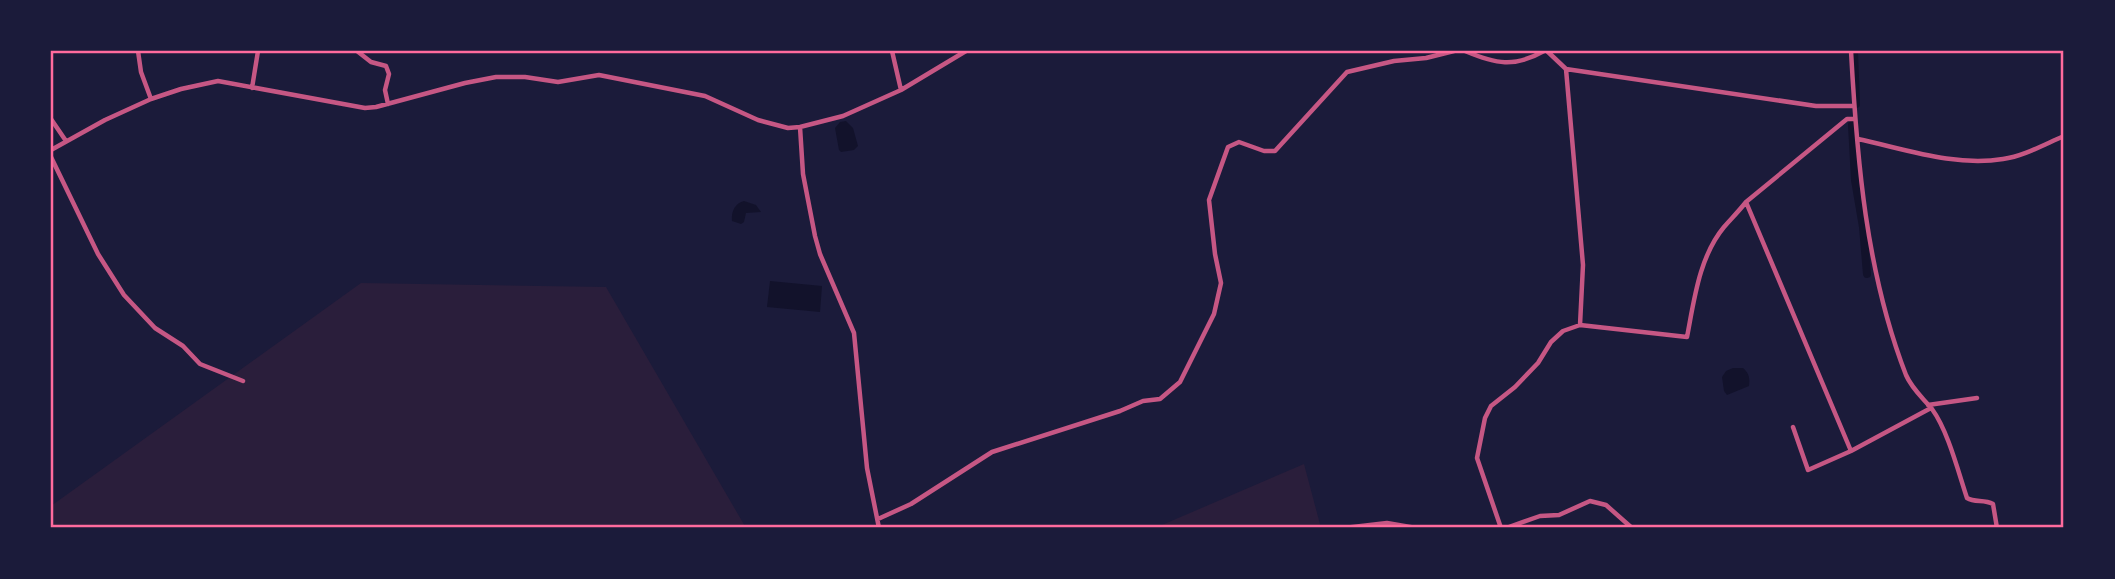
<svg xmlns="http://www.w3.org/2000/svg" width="2115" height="579" viewBox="0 0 2115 579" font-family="Figtree,sans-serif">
  <rect width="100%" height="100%" fill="#1b1b3a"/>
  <path fill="#2a1e3b" d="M361,283L606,287L746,528H51V506Z
    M1304,464L1321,528H1155Z"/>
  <path fill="#12122b" d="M846,121L853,128L858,146L854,150L841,152L839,150L835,128L840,122Z
    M744,201L756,205L761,212L746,213L744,222L741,224L732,221C731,212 735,203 744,201Z
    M770,281L822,286L820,312L767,307Z
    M1733,368H1743C1749,373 1750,378 1749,386L1727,395L1724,391L1722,377L1726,371Z"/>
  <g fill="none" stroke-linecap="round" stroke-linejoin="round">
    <path stroke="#12122b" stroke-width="8" d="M1854,51L1856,104
      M1852,125L1855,180L1863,227L1867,274"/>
    <path stroke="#c65784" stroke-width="4.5" d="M138,51L141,72L151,99
      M357,51L371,62L386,66L389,74L385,90L388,104
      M892,51L901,90
      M1465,51C1496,64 1514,68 1544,51
      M1547,51L1566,69L1816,106H1854
      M1851,51C1857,160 1866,272 1906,375C1912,389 1923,398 1932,409C1948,431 1958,471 1967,498C1975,503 1984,499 1993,504L1997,528
      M252,88L258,51
      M51,119L66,141
      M800,127L803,174L815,236L820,254L854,333L867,468L879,528
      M1858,139C1905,149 1955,167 2003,159C2024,156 2045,144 2064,136
      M51,150L105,120L151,99L181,89L218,81L365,108L376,107L465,83L496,77H525L558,82L599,75L705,96L758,120L788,128L800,127L843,116L901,90L966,51
      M51,157L98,254L124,295L155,328L183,346L200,364L243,381
      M1580,325L1687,337C1694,301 1699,257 1724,227C1731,219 1739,211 1746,202
      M1928,405L1977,398
      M1793,427L1808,470L1851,451L1931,408
      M1851,451L1746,202L1847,119H1855
      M878,519L911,504L992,452L1120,411L1143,401L1160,399L1180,382L1214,314L1221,283L1215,254L1209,200L1228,147L1239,142L1264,151H1275L1347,72L1394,61L1426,58L1454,51
      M1344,528L1387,523L1416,528
      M1501,528L1477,458L1485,418L1491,406L1515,387L1538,363L1551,342L1563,331L1580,325L1583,265L1566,69
      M1506,528L1540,516L1559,515L1590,501L1606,505L1632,528"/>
  </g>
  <rect width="2115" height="579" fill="none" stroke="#1b1b3a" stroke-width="105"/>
  <rect x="52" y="52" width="2010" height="474" fill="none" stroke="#ff6b9d" stroke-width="2.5"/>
</svg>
